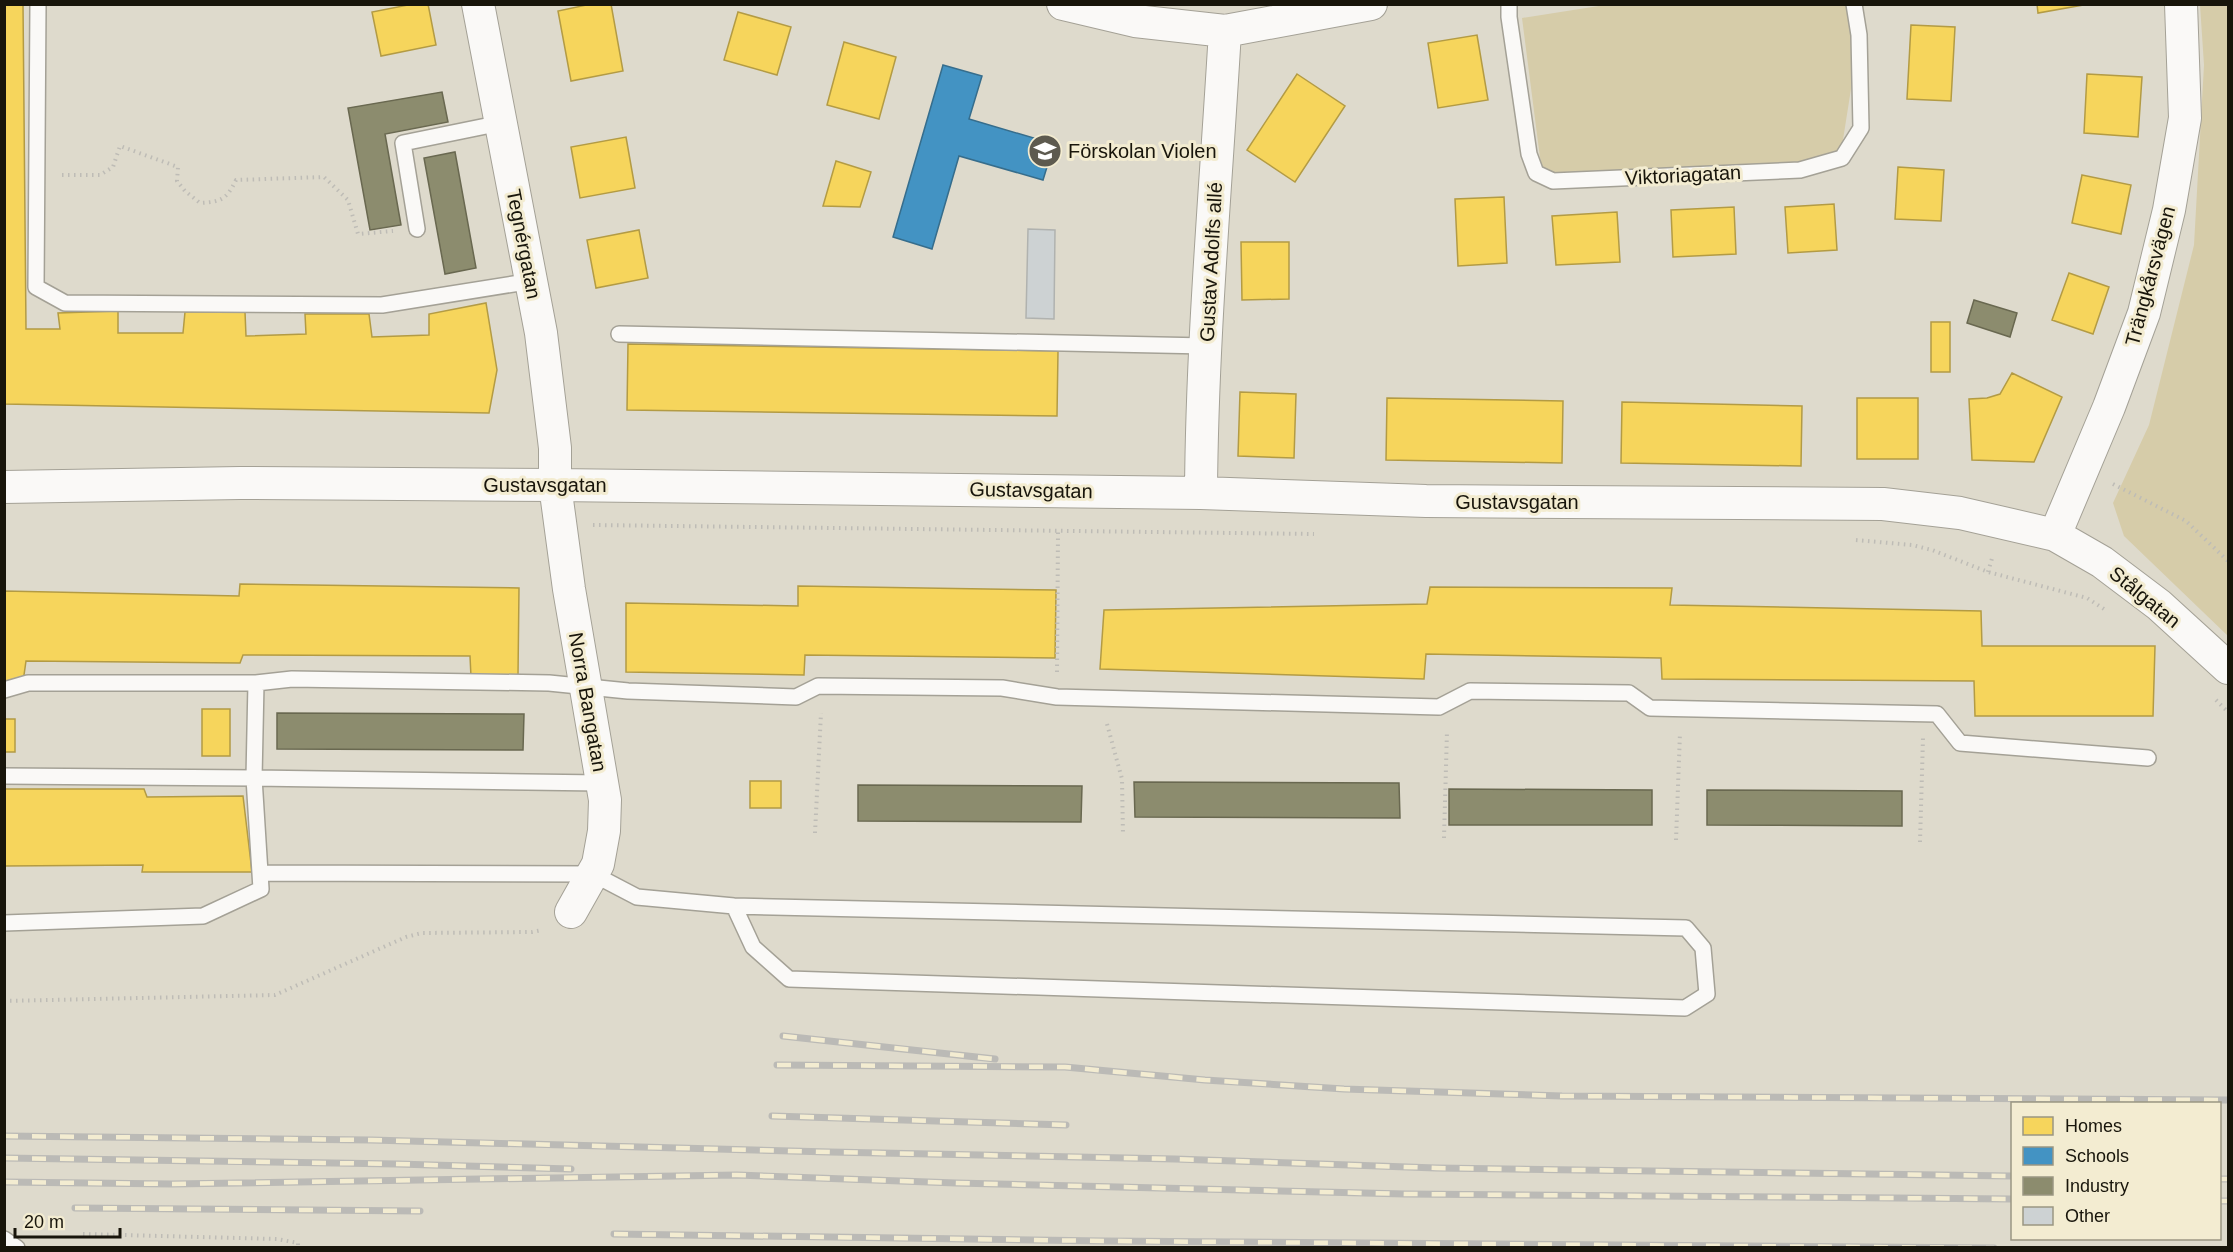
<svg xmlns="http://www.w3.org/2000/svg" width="2233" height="1252" viewBox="0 0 2233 1252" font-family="Arial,sans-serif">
  <rect width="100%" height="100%" fill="#dedacc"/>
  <path fill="#d6cca9" d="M1605,5H1846L1857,51L1839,165L1542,173L1522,18Z
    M2200,5H2228V636L2124,536L2113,503L2149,425L2194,245L2204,65Z"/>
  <path fill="#f6d55c" stroke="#b39b44" stroke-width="1.5" d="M4,4H23L26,329H60L58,313L118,311V333H183L185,312H245L246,336L306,334L305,314H369L372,337L429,335V314L486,303L497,370L489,413L4,404Z
    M413,4H428L436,45L381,56L372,12Z
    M591,4H611L623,71L571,81L558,11Z
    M2037,4H2089L2038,13Z
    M738,12L791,27L777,75L724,60Z
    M1911,25L1955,27L1951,101L1907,99Z
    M1477,35L1488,100L1438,108L1428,43Z
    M844,42L896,57L879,119L827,105Z
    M1297,74L1345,106L1295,182L1247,150Z
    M2087,74L2142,77L2138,137L2084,133Z
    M626,137L635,188L580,198L571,147Z
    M836,161L871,172L860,207L823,206Z
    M1898,167L1944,170L1941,221L1895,219Z
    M2082,175L2131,185L2121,234L2072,223Z
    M1504,197L1507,263L1458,266L1455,199Z
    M1834,204L1837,250L1788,253L1785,207Z
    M1734,207L1736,254L1673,257L1671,210Z
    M1617,212L1620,262L1556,265L1552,216Z
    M639,230L648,278L596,288L587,240Z
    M1241,242H1289V299L1242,300Z
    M2069,273L2109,287L2093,334L2052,320Z
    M1931,322H1950V372H1931Z
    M628,344L1058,351L1057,416L627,410Z
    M2012,373L2062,397L2034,462L1972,460L1969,399L1987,398L2000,394Z
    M1240,392L1296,394L1294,458L1238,456Z
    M1387,398L1563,401L1562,463L1386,460Z
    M1857,398H1918V459H1857Z
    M1622,402L1802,406L1801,466L1621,463Z
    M240,584L519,588L518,676L471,677L470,656L243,655L240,663L26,661L23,682H4V591L239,596Z
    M798,586L1056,590L1055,658L805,655L804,675L626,672V603L798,606Z
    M1430,587L1672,588L1670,605L1981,611L1982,646H2155L2153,716H1975L1974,681L1662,679L1661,658L1426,654L1424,679L1100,669L1104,610L1427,604Z
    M202,709H230V756H202Z
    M4,719H15V752H4Z
    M750,781H781V808H750Z
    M4,789H144L147,797L243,796L252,872H142L143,865L4,866Z"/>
  <path fill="#4393c3" stroke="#366d8c" stroke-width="1.5" d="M943,65L982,76L969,119L1054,144L1043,180L959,156L932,249L893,237Z"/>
  <path fill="#8c8c6e" stroke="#696850" stroke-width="1.5" d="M442,92L448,122L385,134L401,225L370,230L348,108Z
    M455,152L476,268L445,274L424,158Z
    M1974,300L2017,313L2010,337L1967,323Z
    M277,713L524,714L523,750L277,749Z
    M1134,782L1399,783L1400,818L1135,817Z
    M858,785L1082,786L1081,822L858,821Z
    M1449,789L1652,790V825H1449Z
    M1707,790L1902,791V826L1707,825Z"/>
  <path fill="#cdd2d3" stroke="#b0b2af" stroke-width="1.5" d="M1028,229L1055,230L1054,319L1026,318Z"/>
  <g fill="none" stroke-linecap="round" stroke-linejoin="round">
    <defs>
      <path id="lane" d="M38,4L36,287L65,303L382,305L532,281
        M1509,4V17L1529,154L1536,173L1553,181L1800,170L1842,158L1861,128L1859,35L1854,4
        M417,229L403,143L501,123
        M619,334L1206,346
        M4,690L28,683H256L292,679L549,683L628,691L796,697L818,686L1002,688L1057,697L1439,707L1470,691L1629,693L1650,708L1937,714L1960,743L2148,758
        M4,776L254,778L256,683
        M260,873L593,874L637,897L734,906L1686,928L1703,948L1707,994L1685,1008L789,979L753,947L734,906
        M4,923L203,916L261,889L254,778L601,783
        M4,1239L17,1248"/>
      <path id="street" d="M478,4L541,333L555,448V485L569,589L605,800L604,831L598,864L571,912
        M1063,4L1135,21L1225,31L1371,4
        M4,487L240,483L555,485L1201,493L1426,501L1883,504L1960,513L2055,535L2102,562L2159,605L2228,668
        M1201,493C1202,339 1216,185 1225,31
        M2055,535L2109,407L2144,313L2169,210L2185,118L2181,4"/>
    </defs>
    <use href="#lane" stroke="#a4a196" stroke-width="18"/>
    <use href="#street" stroke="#a4a196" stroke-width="34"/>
    <path stroke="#bebcb6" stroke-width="4" stroke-dasharray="1.5 4.5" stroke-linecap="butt" d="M62,175H100L113,167L120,146L178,167L177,181L185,191L200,203C221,202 227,199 236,180L324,177L348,200L358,234L393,231
      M2113,484L2186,521L2228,561
      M593,525L1314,534
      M1856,540L1912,545L1932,550L1988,572L2087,598L2104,609
      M1988,572L1993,555
      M1057,672L1058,531
      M2216,700L2228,712
      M1107,724L1122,779L1123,835
      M815,833L821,713
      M1444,838L1447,731
      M1676,840L1680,733
      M1920,842L1923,738
      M4,1001L275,995L406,937L422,933L532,932L542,930
      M83,1234L277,1239L298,1243V1248"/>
    <use href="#lane" stroke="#faf9f7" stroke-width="15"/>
    <use href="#street" stroke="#faf9f7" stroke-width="32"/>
    <defs>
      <path id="rail" d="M783,1036L995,1059
        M777,1065L1065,1067L1205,1080L1344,1089L1562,1096L2228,1100
        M772,1116L1066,1125
        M4,1136L371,1140L830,1152L1175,1159L1436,1168L2012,1176
        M4,1158L397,1164L571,1169
        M2220,1179H2228
        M4,1182L172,1184L737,1175L956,1183L1405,1194L2012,1199
        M2220,1201H2228
        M75,1208L420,1211
        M614,1234L1105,1241L1994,1248"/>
    </defs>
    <use href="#rail" stroke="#bbbab6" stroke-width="7"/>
    <use href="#rail" stroke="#f3ecd1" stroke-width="4.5" stroke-dasharray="14" stroke-linecap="butt"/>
  </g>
  <defs>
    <symbol id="school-disc" viewBox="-11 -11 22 22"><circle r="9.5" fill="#5d5a4f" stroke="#f3ecd1"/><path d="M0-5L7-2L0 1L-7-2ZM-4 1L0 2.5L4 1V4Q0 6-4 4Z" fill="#fff"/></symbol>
  </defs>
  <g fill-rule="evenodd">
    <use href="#school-disc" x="1026" y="132" width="38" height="38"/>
  </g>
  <g text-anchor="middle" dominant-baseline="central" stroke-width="6" stroke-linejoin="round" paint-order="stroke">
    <g font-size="20" fill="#18150b" stroke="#f3ecd1" text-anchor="start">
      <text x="1068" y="151">Förskolan Violen</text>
    </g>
    <g font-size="20" fill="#18150b" stroke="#f3ecd1">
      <text transform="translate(1683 175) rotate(-3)">Viktoriagatan</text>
      <text transform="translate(524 244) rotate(79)">Tegnérgatan</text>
      <text transform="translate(1211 262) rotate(-87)">Gustav Adolfs allé</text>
      <text transform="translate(2150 276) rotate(-75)">Trängkårsvägen</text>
      <text x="545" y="485">Gustavsgatan</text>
      <text transform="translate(1031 490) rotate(1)">Gustavsgatan</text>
      <text x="1517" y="502">Gustavsgatan</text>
      <text transform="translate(2145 597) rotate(39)">Stålgatan</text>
      <text transform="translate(588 702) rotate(80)">Norra Bangatan</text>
    </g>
  </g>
  <rect width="2233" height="1252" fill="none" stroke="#18150b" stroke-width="12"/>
  <rect x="2011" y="1102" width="210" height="138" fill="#f3ecd1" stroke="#9b9682" stroke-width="1.5"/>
  <rect x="2023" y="1117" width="30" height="18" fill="#f6d55c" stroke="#9b9682" stroke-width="1.5"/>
  <text x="2065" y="1132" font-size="18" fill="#18150b">Homes</text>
  <rect x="2023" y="1147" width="30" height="18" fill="#4393c3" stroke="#9b9682" stroke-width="1.5"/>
  <text x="2065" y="1162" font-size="18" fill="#18150b">Schools</text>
  <rect x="2023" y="1177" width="30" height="18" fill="#8c8c6e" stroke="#9b9682" stroke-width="1.5"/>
  <text x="2065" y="1192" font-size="18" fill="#18150b">Industry</text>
  <rect x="2023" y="1207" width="30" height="18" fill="#cdd2d3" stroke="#9b9682" stroke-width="1.5"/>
  <text x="2065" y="1222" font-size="18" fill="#18150b">Other</text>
  <path d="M15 1228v9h105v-9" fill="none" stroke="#18150b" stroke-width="3"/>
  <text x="24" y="1228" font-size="18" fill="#18150b" stroke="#f3ecd1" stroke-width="4.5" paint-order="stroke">20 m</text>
</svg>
